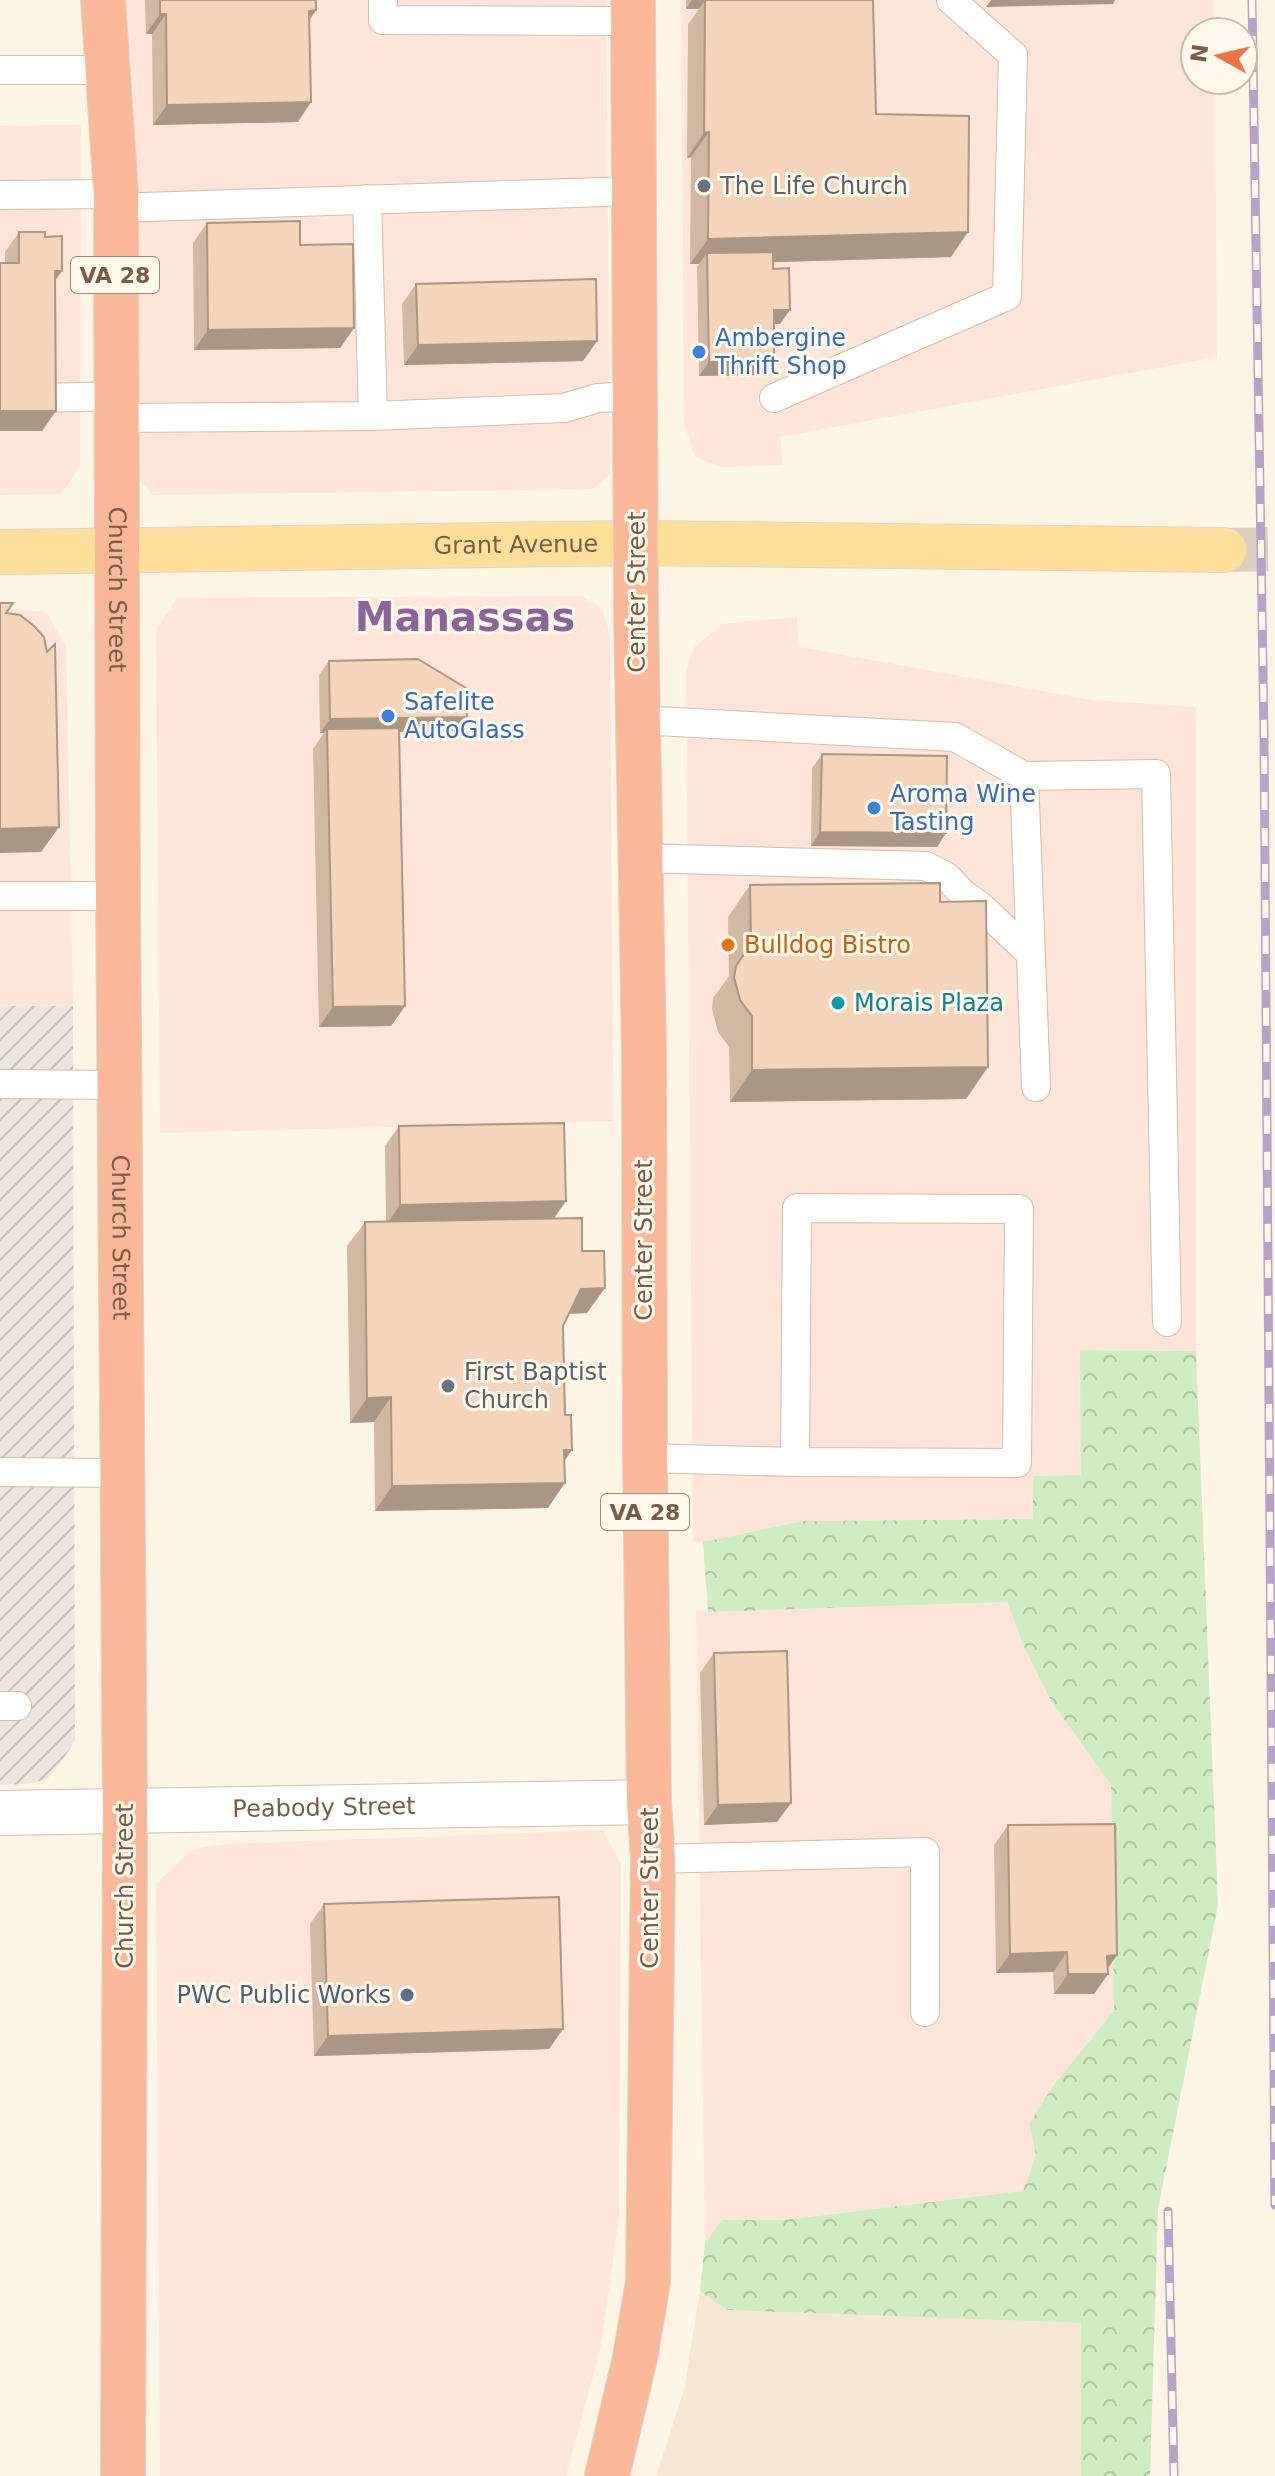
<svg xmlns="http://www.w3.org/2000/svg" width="1275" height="2476" viewBox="0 0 1275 2476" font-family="'DejaVu Sans',sans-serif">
  <defs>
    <pattern id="industrial-furrows" width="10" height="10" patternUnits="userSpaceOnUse" patternTransform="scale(2)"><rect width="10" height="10" fill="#ede6df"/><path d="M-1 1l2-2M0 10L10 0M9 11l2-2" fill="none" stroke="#c5beb7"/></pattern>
    <pattern id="forest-crowns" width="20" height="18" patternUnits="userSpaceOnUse" patternTransform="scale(2)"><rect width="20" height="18" fill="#d0ecc2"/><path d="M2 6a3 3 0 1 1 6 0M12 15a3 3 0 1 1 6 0" fill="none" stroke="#aec2a0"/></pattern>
  </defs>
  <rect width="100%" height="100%" fill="#fdf5e4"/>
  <path fill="#f5e7d2" d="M700,2291L727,2310L1082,2323L1081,2476H656L684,2390Z"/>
  <path fill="#fee5d8" d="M122,0H606L610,474L593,489L153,495L137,478L135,132Z
    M681,0H1214V32H1195V80H1215L1217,357L780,437L783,465L721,467L695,457L684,423Z
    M81,125L80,464L69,484L59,494L0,495V126Z
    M582,596L602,608L610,635L613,1121L160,1133L156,630L177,598Z
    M0,608L47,612L66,647L73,1006H0Z
    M797,617L799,647L1092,700L1196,707V1351L1081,1350V1476L1034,1519L803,1521L703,1542H693L686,672L694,648L721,624Z
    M1007,1602L1025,1649L1051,1701L1111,1785L1114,2010L1053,2086L1036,2154L1023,2191L782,2220H722L705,2243L696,1611L708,1612Z
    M603,1830L621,1865L619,2217L600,2350L566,2476H160L156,1884L192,1849L225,1844Z"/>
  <path fill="url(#industrial-furrows)" d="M0,1006H73L75,1741L62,1761L47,1779L28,1784L0,1785Z"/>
  <path fill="url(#forest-crowns)" d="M1080,1350L1196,1351L1218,1905L1158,2209L1150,2476H1081V2323L727,2310L700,2291L705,2243L722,2220H783L1023,2191L1036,2154L1029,2124L1053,2086L1114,2010L1111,1785L1051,1701L1025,1649L1007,1602L708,1612L703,1542L803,1521L1033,1519V1476L1081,1475Z"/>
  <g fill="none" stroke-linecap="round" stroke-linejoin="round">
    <path stroke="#dccfbd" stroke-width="44" stroke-dasharray="44 22" stroke-linecap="butt" d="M1224,550L1275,549"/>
    <defs>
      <path id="lane" d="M383,0V20L633,21
        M0,70H108
        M0,195L116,194
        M115,208L634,191
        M42,398L115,396
        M774,398L1007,296L1013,55L951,0
        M373,416L564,408L598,398L635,396
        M116,418L373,416L367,199
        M638,720L955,737L1024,776L1036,1087
        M1024,776L1156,774L1167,1322
        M641,858L926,866L947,877L963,894L979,905L1029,952
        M0,896H118
        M0,1084L119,1085
        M645,1458L795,1462L797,1208L1019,1209L1017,1463L795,1462
        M0,1472L123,1473
        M0,1706H17
        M653,1859L925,1852V2012"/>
      <g id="street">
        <path id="s1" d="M0,1813L649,1802"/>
      </g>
      <g id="primary">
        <path id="s2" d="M0,552L636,543L1224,550"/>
      </g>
      <g id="highway">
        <path id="s3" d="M103,0L116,194L118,896L125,1812L123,2476"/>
        <path d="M607,2476L635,2358L648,2282L653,1859L649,1802L645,1458L644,1050L636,611L633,0"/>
      </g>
    </defs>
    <use href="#lane" stroke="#cfbdaa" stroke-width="30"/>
    <use href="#street" stroke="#cfbdaa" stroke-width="46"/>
    <use href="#primary" stroke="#dcd5cf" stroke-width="46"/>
    <use href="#highway" stroke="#dcd5cf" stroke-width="46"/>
    <use href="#lane" stroke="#fff" stroke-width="28"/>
    <use href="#street" stroke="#fff" stroke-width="44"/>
    <use href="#primary" stroke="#ffdf9a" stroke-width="44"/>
    <use href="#highway" stroke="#fab898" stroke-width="44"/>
    <defs>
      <path id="rail" d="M1252,0L1264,734L1275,2205
        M1168,2211L1174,2476"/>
    </defs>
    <use href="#rail" stroke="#b9a2c8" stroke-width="9"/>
    <use href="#rail" stroke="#fff9ec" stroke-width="6" stroke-dasharray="18" stroke-linecap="butt"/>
  </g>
  <path fill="#d2b7a1" d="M145,0H316V10L310,20L298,122L153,125L152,34H146Z
    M686,0H873L876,114L951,257L773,262L780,324H774V361L765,375L699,376L697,267L699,264H690L691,157L687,158L688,24L699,9H686Z
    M207,223L300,245L354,328L340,348L194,350L193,243Z
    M19,232L45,237L55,280L42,431L5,263V252Z
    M416,284L597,341L583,361L404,365L402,304Z
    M329,661L467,717L457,731L399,732L405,1006L391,1026L319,1027L313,749L324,733H320L319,675Z
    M822,754L937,847L811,846L812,768Z
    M750,885L940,902L966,1099L730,1102L729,1047L718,1032L712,1009L713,998L729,976L728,917Z
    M399,1126L554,1219L582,1251L587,1313L569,1314L563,1326L564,1461L548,1508L375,1511L374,1422L350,1423L347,1246L365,1222L386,1221L385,1146Z
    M714,1653L777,1822L704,1825L700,1673Z
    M1008,1825L1108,1968V1974L1094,1994H1054L1053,1972L996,1973L994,1845Z
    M324,1904L549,2049L314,2056L310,1924Z"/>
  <path fill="#ab9583" d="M692,0H705L699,9H686Z
    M991,0H1115L1113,4L986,7Z
    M316,10L302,30L309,11Z
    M160,14H166L152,34H146Z
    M311,102L298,122L153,125L167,105Z
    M709,132L691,157L687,158L704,133Z
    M968,232L951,257L707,264V253L699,264H690L708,239Z
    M55,271H62L48,291Z
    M774,310H790L780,324H764Z
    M354,328L340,348L194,350L208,330Z
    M597,341L583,361L404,365L418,345Z
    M774,361L765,375L699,376L709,362Z
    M0,411H56L42,431H0Z
    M467,717L457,731L327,733V729L324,733H320L330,719Z
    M59,827L41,852L0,853V829Z
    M820,832L946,833L937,847L811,846Z
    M405,1006L391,1026L319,1027L333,1007Z
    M988,1067L966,1099L730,1102L752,1070Z
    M566,1201L552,1221L386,1225L400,1205Z
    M605,1288L587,1313L563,1314L581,1289Z
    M391,1397L374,1422L350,1423L367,1398Z
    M564,1450H572L555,1475Z
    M565,1483L548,1508L375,1511L392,1486Z
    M791,1803L777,1822L704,1825L718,1805Z
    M1067,1952L1053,1972L996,1973L1010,1954Z
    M1117,1955L1104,1974H1108L1094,1994H1054L1068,1974L1107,1956Z
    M563,2029L549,2049L314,2056L328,2036Z"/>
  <path fill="#f4d5bb" stroke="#ab9583" stroke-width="2" d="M160,0H316V10L309,11L311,102L167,105L166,14H160Z
    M705,0H873L876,114L969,116L968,232L708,239L709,132L704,133Z
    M300,221V245L353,244L354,328L208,330L207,223Z
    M19,232H45V237L62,236V271H55L56,411H0V263H19Z
    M773,252V269L789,268L790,310H774V361L709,362L707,253Z
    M596,279L597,341L418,345L416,284Z
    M0,603H13L6,613L20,615L34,626L44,637L47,652L55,644L59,827L0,829Z
    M418,659L466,688L467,717L330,719L329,661Z
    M399,728L405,1006L333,1007L327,729Z
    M822,754L947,756L946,833L820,832Z
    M940,883V902L986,901L988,1067L752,1070V1016L740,1000L734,977L736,966L751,944L750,885Z
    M564,1123L566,1201L400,1205L399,1126Z
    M582,1218V1251H604L605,1288L581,1289L563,1326L565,1415H571L572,1450H564L565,1483L392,1486L391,1397L367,1398L365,1222Z
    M787,1651L791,1803L718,1805L714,1653Z
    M1115,1824L1117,1955L1107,1956L1108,1974H1068L1067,1952L1010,1954L1008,1825Z
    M559,1897L563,2029L328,2036L324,1904Z"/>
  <g fill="#6b7280" stroke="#fff9ec" stroke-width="3">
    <circle cx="704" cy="186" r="8"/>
    <circle cx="448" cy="1386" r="8"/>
  </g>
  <g fill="#3f7fe0" stroke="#fff9ec" stroke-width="3">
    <circle cx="699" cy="352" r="8"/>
    <circle cx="388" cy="716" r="8"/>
    <circle cx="874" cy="808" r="8"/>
  </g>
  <circle fill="#e8710a" stroke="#fff9ec" stroke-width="3" cx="728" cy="945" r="8"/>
  <circle fill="#0f9aa8" stroke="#fff9ec" stroke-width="3" cx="838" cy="1003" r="8"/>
  <circle fill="#5c6f8a" stroke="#fff9ec" stroke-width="3" cx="407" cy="1995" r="8"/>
  <g text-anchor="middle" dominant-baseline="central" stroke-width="6" stroke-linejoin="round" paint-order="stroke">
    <g fill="#fff9ec" stroke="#a08b79" stroke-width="2">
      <rect x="71" y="257" width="88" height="36" rx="6"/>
      <rect x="601" y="1494" width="88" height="36" rx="6"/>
    </g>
    <g font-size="22" font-weight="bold" fill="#775c48">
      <text x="115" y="275">VA 28</text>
      <text x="645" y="1512">VA 28</text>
    </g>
    <g font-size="24" fill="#5b616d" stroke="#fff9ec" text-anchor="start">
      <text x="720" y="186">The Life Church</text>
      <text x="464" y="1372">First Baptist<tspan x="464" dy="28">Church</tspan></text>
    </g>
    <g font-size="24" fill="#366cbe" stroke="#fff9ec" text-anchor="start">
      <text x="715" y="338">Ambergine<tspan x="715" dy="28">Thrift Shop</tspan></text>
      <text x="404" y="702">Safelite<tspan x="404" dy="28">AutoGlass</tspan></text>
      <text x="890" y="794">Aroma Wine<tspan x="890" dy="28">Tasting</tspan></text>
    </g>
    <g font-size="24" fill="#775c48" stroke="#fff9ec">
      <text stroke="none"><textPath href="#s2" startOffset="516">Grant Avenue</textPath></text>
      <text stroke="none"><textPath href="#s3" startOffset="590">Church Street</textPath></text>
      <text transform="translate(637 592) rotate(-90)">Center Street</text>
      <text stroke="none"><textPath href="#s3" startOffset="1238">Church Street</textPath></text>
      <text transform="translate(644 1240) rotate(-90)">Center Street</text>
      <text stroke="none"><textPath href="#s1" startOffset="324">Peabody Street</textPath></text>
      <text transform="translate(125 1886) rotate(-90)">Church Street</text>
      <text transform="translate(650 1888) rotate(-90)">Center Street</text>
    </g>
    <g font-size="24" fill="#c56008" stroke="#fff9ec" text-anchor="start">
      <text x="744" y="945">Bulldog Bistro</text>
    </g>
    <g font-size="24" fill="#0d838f" stroke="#fff9ec" text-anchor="start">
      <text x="854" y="1003">Morais Plaza</text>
    </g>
    <g font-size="24" fill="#4e5e75" stroke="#fff9ec" text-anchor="end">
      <text x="391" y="1995">PWC Public Works</text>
    </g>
    <g font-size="40" font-weight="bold" fill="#8c639b" stroke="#fff9ec">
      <text x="465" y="617">Manassas</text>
    </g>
  </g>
  <g transform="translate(1219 56) rotate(278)"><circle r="38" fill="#fff9ec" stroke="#c9baaa" stroke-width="2"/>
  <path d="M0-6L14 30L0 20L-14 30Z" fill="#ed7444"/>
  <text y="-12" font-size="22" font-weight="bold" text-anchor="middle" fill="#775c48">N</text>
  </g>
</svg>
